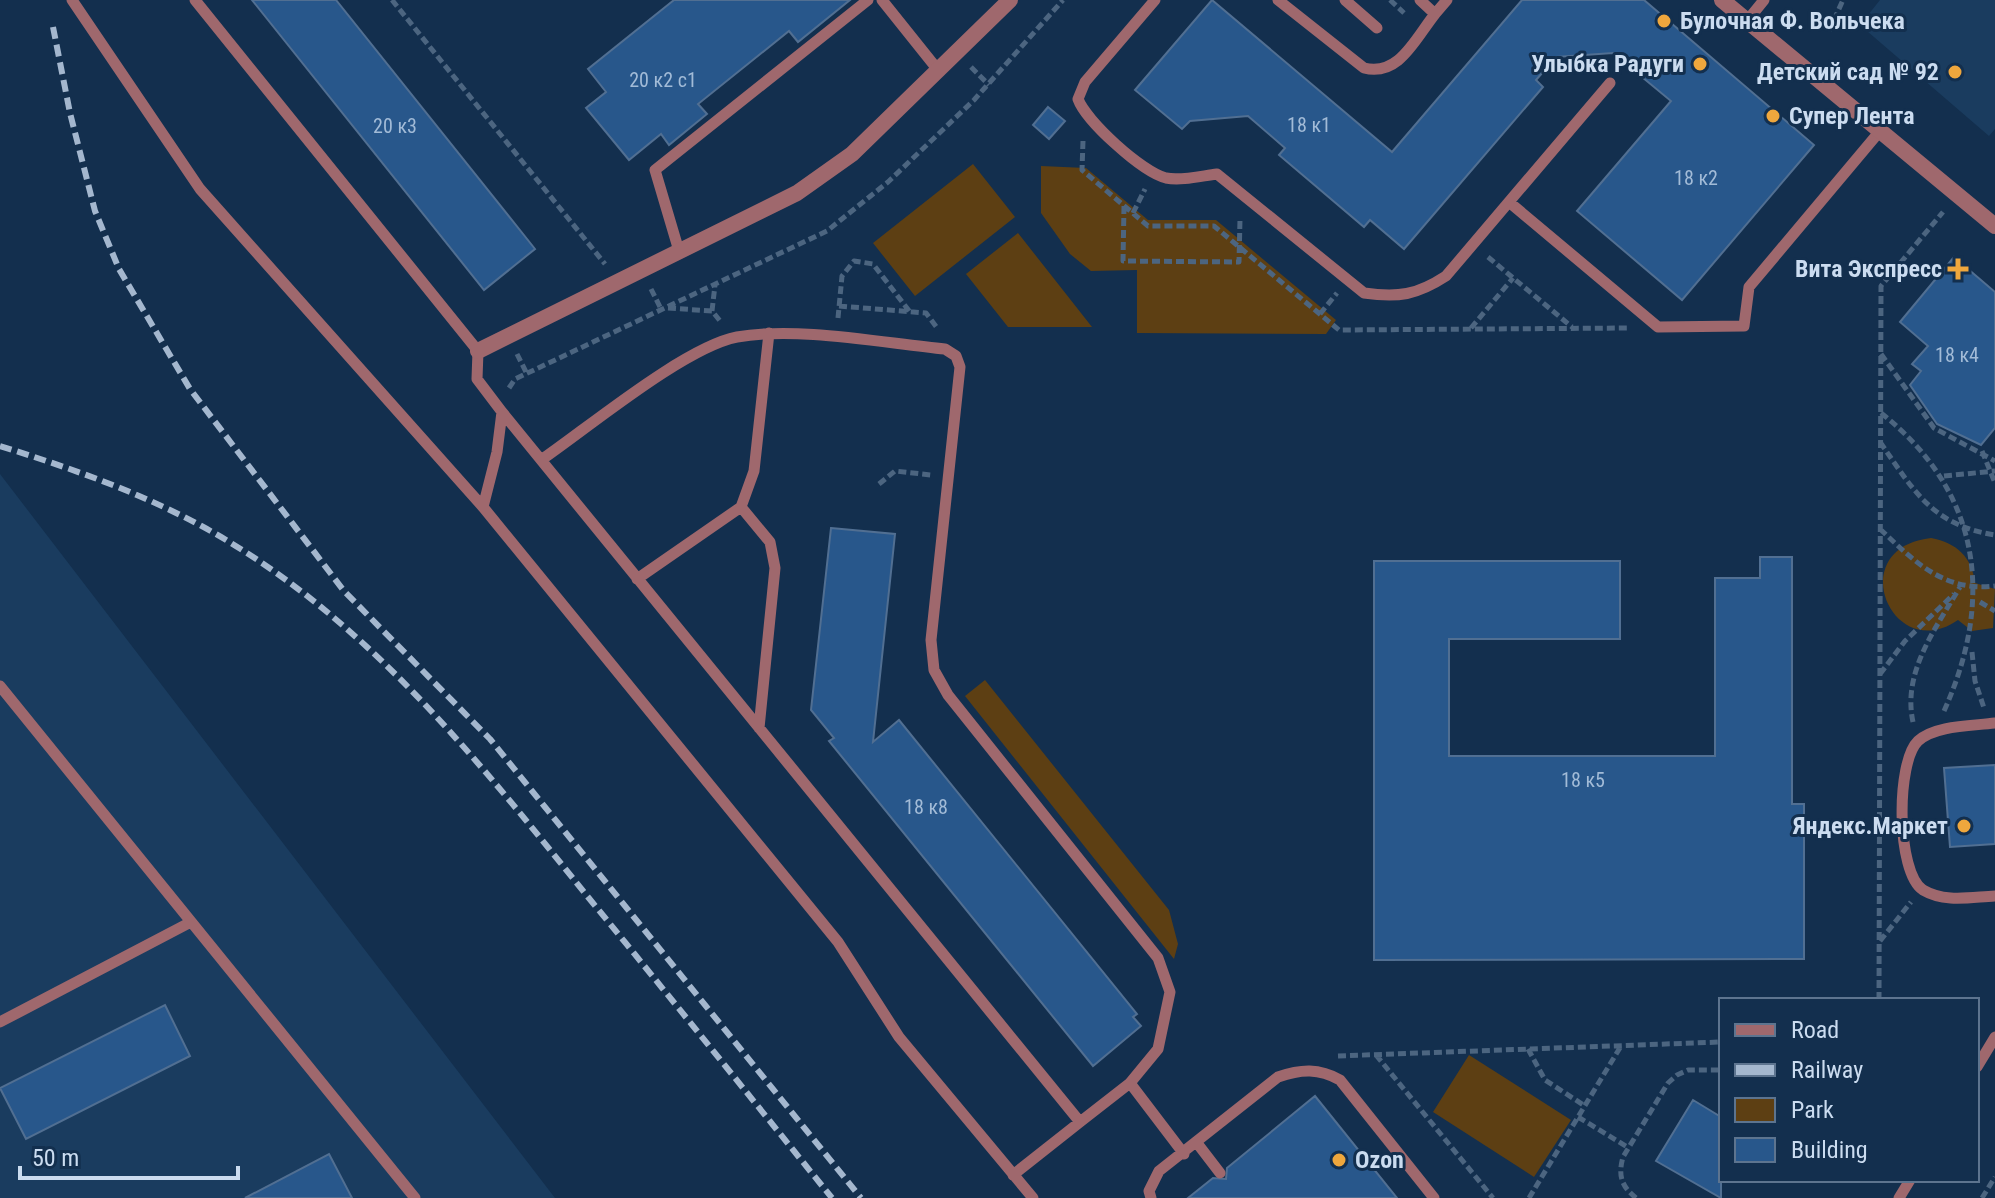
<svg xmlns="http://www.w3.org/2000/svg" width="1995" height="1198" viewBox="0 0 1995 1198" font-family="'Roboto Condensed',sans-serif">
  <rect width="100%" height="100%" fill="#132f4e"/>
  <path fill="#1a3c5f" d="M1880,0H1995V129L1989,136L1860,25Z
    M0,474L555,1198H0Z"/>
  <path fill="#5d3f13" d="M973,164L1015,217L915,296L873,243Z
    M1041,166L1086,168L1148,220H1216L1336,320L1326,334L1137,333V270L1091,271L1070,254L1041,213Z
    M1018,233L1092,327H1008L966,274Z
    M1931,538C1957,543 1972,557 1975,583L1995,589L1993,628L1972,631L1958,620C1892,666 1842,548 1931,538Z
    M985,680L1169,910L1178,944L1174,959L965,696Z
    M1469,1055L1571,1120L1534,1177L1433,1112Z"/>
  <path fill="#28578b" stroke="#516f92" stroke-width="2" d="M252,0H336L535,249L484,290Z
    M674,0H850L798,42L789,31L698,104L707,114L669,145L661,134L629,160L586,108L606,92L588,69Z
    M1212,0L1392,152L1522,0H1644L1814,145L1682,300L1577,211L1671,101L1613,53L1556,57L1536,80L1543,87L1404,249L1370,220L1364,227L1279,155L1285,148L1248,116L1190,121L1182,129L1135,90Z
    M1048,107L1065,121L1049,139L1033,125Z
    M1954,257L1995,292V428L1981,445L1937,424L1910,385L1921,371L1912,364L1928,346L1900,322Z
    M831,528L895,534L873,742L899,720L1137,1014L1133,1017L1141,1026L1093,1066L829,741L834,738L811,710Z
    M1760,557H1792V804H1804V959L1374,960V561H1620V639H1449V756H1715V578H1760Z
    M1995,765V844L1950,847L1944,768Z
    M165,1005L190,1056L26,1139L0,1088Z
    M1315,1096L1397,1198H1188L1213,1178L1226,1179L1227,1168Z
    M1693,1100L1721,1117V1198L1656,1161Z
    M329,1154L352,1198H245Z"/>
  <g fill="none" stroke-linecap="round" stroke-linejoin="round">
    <path stroke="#4c6580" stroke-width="5" stroke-dasharray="8 4" stroke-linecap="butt" d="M392,0L605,264
      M1390,0L1404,13
      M1829,31L1843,0
      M971,67L989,85
      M1083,141L1082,170L1148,226H1214L1339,330L1629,328
      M1124,206L1123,261L1239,262L1240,219
      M1133,213L1145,189
      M1488,257L1572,327
      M651,289L662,311
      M839,306L926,313L938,329
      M668,308L712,311L721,322
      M712,311L715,285
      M1320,314L1337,293
      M838,318L842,276L854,261L873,264L910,312
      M1471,328L1513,278
      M517,354L527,374
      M1881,354L1934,428L1995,461
      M509,388L515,379L827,231L888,182L974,100L1063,0
      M1881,413C1981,492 1995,598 1944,711
      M1880,442C1914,491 1932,525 1995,535
      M1982,451L1995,483
      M1944,476L1995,471
      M879,484L895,471L931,475
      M1880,529C1915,562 1944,592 1995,586
      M1980,602L1995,611
      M1972,652L1975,681L1984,708
      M1880,674L1905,641L1954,594
      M1913,722C1902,672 1936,628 1960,587
      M1880,941L1911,902
      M1879,1000L1881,286L1943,212
      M1528,1049L1545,1080L1585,1106
      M1376,1055L1493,1198
      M1338,1056L1721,1042
      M1578,1117L1629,1148
      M1529,1198L1621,1046
      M1636,1198C1621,1186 1618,1175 1623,1157L1668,1083L1677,1075L1688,1070H1721
      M1982,1198L1995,1177"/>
    <path stroke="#9f686d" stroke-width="11" d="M72,0L200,189L483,507L838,942L899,1037L1033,1198
      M195,0L478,351L477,379L502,412L1080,1122L1130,1083L1184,1154
      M882,0L938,70
      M1155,0L1085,82L1078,99C1086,121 1142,172 1166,178C1181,181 1201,176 1217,174L1364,293C1398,298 1417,295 1446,276L1610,83
      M1278,0L1364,68C1399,77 1415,39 1435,14
      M1345,0L1377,28
      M1420,0L1435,14L1447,0
      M1747,21L1764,0
      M1509,202L1658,327L1744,326L1749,287L1880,131
      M679,251L655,170L868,0
      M541,460C589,427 685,347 737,337C797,326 883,343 945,349L956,356L960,367L931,640L934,670L948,695L1158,958L1170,992L1158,1049L1130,1083
      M483,507L497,452L502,412
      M741,507L770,542L775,568L759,728
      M637,579L741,507L754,471L769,333
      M0,686L415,1198
      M1995,723C1973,726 1935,725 1918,741C1896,762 1896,872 1923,890C1945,903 1971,897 1995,896
      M0,1022L191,922
      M1977,1067L1995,1037
      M1197,1143L1220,1173
      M1013,1175L1080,1122
      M1151,1198L1149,1191L1159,1171L1278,1077C1301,1069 1319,1068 1340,1080L1434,1198
      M1899,1198L1910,1180"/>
    <path stroke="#9f686d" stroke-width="16" d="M1722,0L1995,226
      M478,351L797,193L852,154L1010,0"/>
    <path stroke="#a4b7ce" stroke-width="6" stroke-dasharray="12 6" stroke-linecap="butt" d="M53,27L70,113L95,211L119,269L190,389L344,591L490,739L861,1198
      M0,446C83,472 165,501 239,548C380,636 485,769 588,897C670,997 751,1098 832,1198"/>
  </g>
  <g fill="#efa73d" stroke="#132f4e" stroke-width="3">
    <circle cx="1664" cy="21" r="8"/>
    <circle cx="1700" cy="64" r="8"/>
    <circle cx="1955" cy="72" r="8"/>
    <circle cx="1773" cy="116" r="8"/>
    <path d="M1954 257h8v8h8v8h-8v8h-8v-8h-8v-8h8z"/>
    <circle cx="1964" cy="826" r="8"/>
    <circle cx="1339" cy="1160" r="8"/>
  </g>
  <g text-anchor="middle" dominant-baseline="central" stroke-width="6" stroke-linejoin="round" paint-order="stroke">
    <g font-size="20" fill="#a2bbd7">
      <text x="663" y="80">20 к2 с1</text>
      <text x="1309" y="125">18 к1</text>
      <text x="395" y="126">20 к3</text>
      <text x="1696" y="178">18 к2</text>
      <text x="1957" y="355">18 к4</text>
      <text x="1583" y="780">18 к5</text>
      <text x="926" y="807">18 к8</text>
    </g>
    <g font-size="24" font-weight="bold" fill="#cbdcf0" stroke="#132f4e" text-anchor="end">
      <text x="1680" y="21" text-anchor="start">Булочная Ф. Вольчека</text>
      <text x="1684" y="64">Улыбка Радуги</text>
      <text x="1939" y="72">Детский сад № 92</text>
      <text x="1789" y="116" text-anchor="start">Супер Лента</text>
      <text x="1942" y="269">Вита Экспресс</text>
      <text x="1948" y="826">Яндекс.Маркет</text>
      <text x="1355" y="1160" text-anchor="start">Ozon</text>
    </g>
  </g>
  <rect x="1719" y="998" width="260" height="184" fill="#132f4e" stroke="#5d748f" stroke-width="2"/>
  <rect x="1735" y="1024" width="40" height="12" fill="#9f686d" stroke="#5d748f" stroke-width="2"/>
  <text x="1791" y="1038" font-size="24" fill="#cbdcf0">Road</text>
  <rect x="1735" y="1064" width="40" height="12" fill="#a4b7ce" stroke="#5d748f" stroke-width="2"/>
  <text x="1791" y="1078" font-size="24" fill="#cbdcf0">Railway</text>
  <rect x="1735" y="1098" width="40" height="24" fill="#5d3f13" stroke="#5d748f" stroke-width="2"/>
  <text x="1791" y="1118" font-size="24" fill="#cbdcf0">Park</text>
  <rect x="1735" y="1138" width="40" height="24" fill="#28578b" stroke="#5d748f" stroke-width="2"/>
  <text x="1791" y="1158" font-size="24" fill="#cbdcf0">Building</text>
  <path d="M20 1166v12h218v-12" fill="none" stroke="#cbdcf0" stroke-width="4"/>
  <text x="32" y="1166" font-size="24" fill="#cbdcf0" stroke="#132f4e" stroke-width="6" paint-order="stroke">50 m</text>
</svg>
